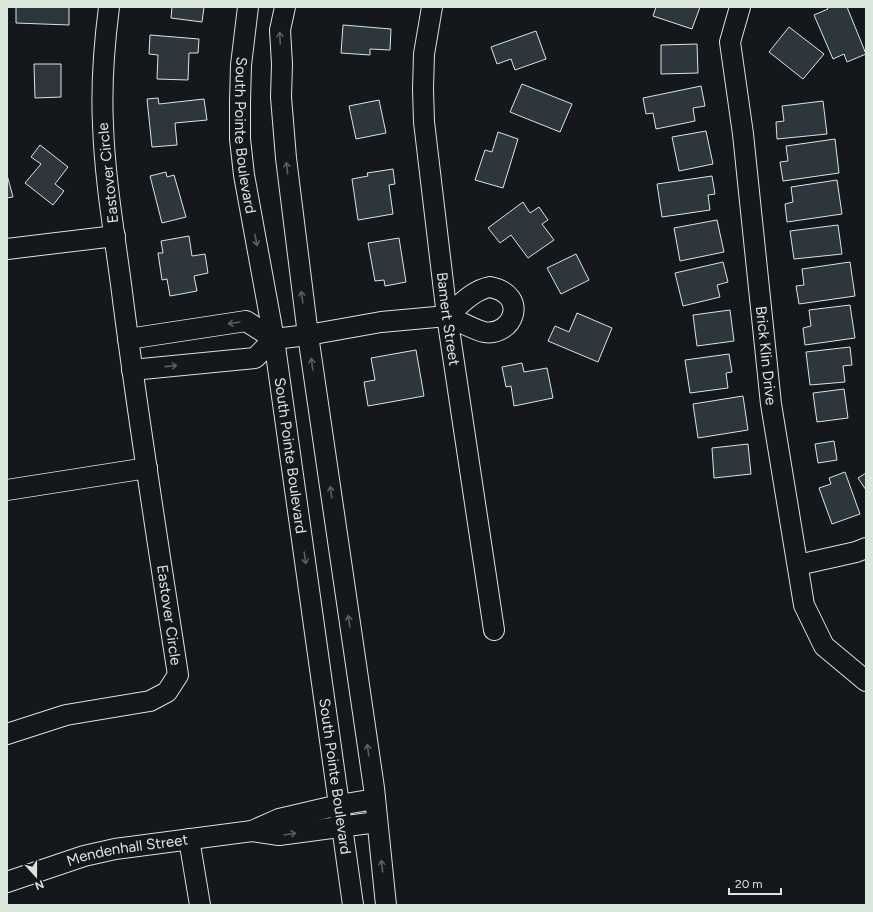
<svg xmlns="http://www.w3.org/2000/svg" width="873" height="912" viewBox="0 0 873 912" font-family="Figtree,sans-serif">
  <rect width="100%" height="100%" fill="#14181c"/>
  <path fill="#2c363c" stroke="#d8e6dc" d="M16,7H69V25L16,23Z
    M172,7H204L202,22L171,18Z
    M656,7H700L692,29L653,16Z
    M827,7H847L866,54L847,62L844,54L833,59L814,15L828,9Z
    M343,25L391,29L390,50L370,49V55L341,53Z
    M789,27L824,54L803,79L769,52Z
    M536,31L546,59L515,70L511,59L497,64L491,47Z
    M150,35L199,39L198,53H189L188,80L157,79L158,55L149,54Z
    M697,44L698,73L661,74V45Z
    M34,64H61V97L35,98Z
    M522,84L572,104L560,132L510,112Z
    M701,86L705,106L693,108L695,121L656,129L653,113L646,114L643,98Z
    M158,98L159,104L204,99L207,120L175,123L177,145L152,147L147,99Z
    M379,100L386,133L356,139L349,106Z
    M823,101L827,134L777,139L776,122L784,121L782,106Z
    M706,131L713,164L679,171L672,137Z
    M498,132L518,139L503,188L475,180L485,150L492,152Z
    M835,139L839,173L783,181L780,162L788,161L786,146Z
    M40,145L68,167L55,184L64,191L53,205L25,183L41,164L31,157Z
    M393,169L395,184L389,185L393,214L358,220L352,179L368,176L367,173Z
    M166,172L167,177L174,175L186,217L162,223L150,176Z
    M7,175L13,197L7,198Z
    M712,176L715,194L708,195L710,210L662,217L657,184Z
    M837,180L842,214L787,222L785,204L793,202L791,187Z
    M523,202L530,213L539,207L548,220L542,224L554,240L528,258L511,235L500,243L488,228Z
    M717,220L724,252L680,261L674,228Z
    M838,225L842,254L794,259L790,231Z
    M189,236L192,256L205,254L208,273L194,276L197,291L170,296L167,279L162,280L158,253H163L161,241Z
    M399,238L406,282L385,286L384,280L375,281L368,243Z
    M576,254L589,280L561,294L547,268Z
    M723,262L728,282L717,285L720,297L683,306L675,273Z
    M850,262L855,296L799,304L796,286L804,285L802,269Z
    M850,305L855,338L805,345L803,328L811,326L809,310Z
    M730,310L734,341L697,346L693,315Z
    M577,313L612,328L598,362L548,341L555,326L569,332Z
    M850,347L852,365L843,366L845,382L810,385L806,352Z
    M416,350L424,396L368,406L364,382L375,380L371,358Z
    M729,354L732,372L726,373L728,388L690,393L685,360Z
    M522,363L524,372L547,368L553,398L514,406L511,386L506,387L502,367Z
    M844,389L848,418L817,422L813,393Z
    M743,396L748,430L698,438L693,404Z
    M834,441L837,460L818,463L815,444Z
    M748,444L751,474L714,478L712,448Z
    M845,472L860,514L832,524L819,488L831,484L829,478Z
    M866,473V490L858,478Z"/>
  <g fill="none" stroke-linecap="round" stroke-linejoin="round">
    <defs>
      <g id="minor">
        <path id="s1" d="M248,7L241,65L240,102V139L244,175L274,339L353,905"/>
        <path d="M285,7L280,30L282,64L281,97L286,158L308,335L374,788L386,905"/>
        <path id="s2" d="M432,7L424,54L423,89L424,122L447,316L494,630"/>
        <path id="s3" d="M740,7L730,42L743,134L771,404L804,605L824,646L866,681"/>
        <path d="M7,249L115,236"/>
        <path d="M490,287C530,295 513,337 484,332C474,330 457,320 447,316C460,305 473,290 490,287Z"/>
        <path d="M128,339L246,321L274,339L255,358L132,370"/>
        <path d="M274,339L308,335L381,322L447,316"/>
        <path d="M7,490L147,468"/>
        <path d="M798,565L856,552L866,548"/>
        <path d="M7,734L66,715L150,701L167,692L178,675C159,550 139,425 123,300C116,242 105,184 103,125C101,85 104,46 109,7"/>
        <path d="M252,831L279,835L377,822"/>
        <path d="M189,839L200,905"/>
        <path id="s4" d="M7,882L84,856L115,849L252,831L279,819L339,805L375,799"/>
      </g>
    </defs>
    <use href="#minor" stroke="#d8e6dc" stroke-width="22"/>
    <use href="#minor" stroke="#14181c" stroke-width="20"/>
  </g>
  <defs><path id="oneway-shaft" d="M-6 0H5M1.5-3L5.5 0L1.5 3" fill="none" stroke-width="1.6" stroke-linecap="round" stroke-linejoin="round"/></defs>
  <g stroke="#59605f">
    <use href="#oneway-shaft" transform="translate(280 38) rotate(-93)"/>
    <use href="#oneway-shaft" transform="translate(287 168) rotate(-97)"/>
    <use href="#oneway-shaft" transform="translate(256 240) rotate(79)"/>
    <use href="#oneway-shaft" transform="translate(302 297) rotate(-98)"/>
    <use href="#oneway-shaft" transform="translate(234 323) rotate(171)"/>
    <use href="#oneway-shaft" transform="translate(312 364) rotate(-98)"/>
    <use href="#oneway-shaft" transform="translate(171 366) rotate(-6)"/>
    <use href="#oneway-shaft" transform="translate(331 492) rotate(-98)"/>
    <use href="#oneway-shaft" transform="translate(305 558) rotate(82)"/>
    <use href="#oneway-shaft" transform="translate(349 621) rotate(-98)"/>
    <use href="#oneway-shaft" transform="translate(368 750) rotate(-98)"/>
    <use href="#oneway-shaft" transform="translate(290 834) rotate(-9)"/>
    <use href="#oneway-shaft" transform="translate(382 866) rotate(-96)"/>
  </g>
  <g text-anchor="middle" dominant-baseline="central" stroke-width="3" stroke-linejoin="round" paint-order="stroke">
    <g font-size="15" fill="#d8e6dc" stroke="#14181c">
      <text stroke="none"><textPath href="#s1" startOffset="129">South Pointe Boulevard</textPath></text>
      <text transform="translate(108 173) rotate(-96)">Eastover Circle</text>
      <text stroke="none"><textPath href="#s2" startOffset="314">Bamert Street</textPath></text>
      <text stroke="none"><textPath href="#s3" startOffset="352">Brick Klin Drive</textPath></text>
      <text stroke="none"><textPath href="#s1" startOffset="453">South Pointe Boulevard</textPath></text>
      <text transform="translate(169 615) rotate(82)">Eastover Circle</text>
      <text stroke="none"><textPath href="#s1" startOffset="777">South Pointe Boulevard</textPath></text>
      <text stroke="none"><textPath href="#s4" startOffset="125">Mendenhall Street</textPath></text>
    </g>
  </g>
  <rect width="873" height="912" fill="none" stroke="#d8e6dc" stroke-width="16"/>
  <g transform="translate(36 876) rotate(159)" stroke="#14181c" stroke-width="3" paint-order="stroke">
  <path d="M0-3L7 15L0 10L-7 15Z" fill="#d8e6dc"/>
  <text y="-6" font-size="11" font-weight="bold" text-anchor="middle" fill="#d8e6dc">N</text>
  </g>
  <path d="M729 888v6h52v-6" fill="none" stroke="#d8e6dc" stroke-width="2"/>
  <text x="735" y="888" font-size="12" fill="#d8e6dc" stroke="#14181c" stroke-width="3" paint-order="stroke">20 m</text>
</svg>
